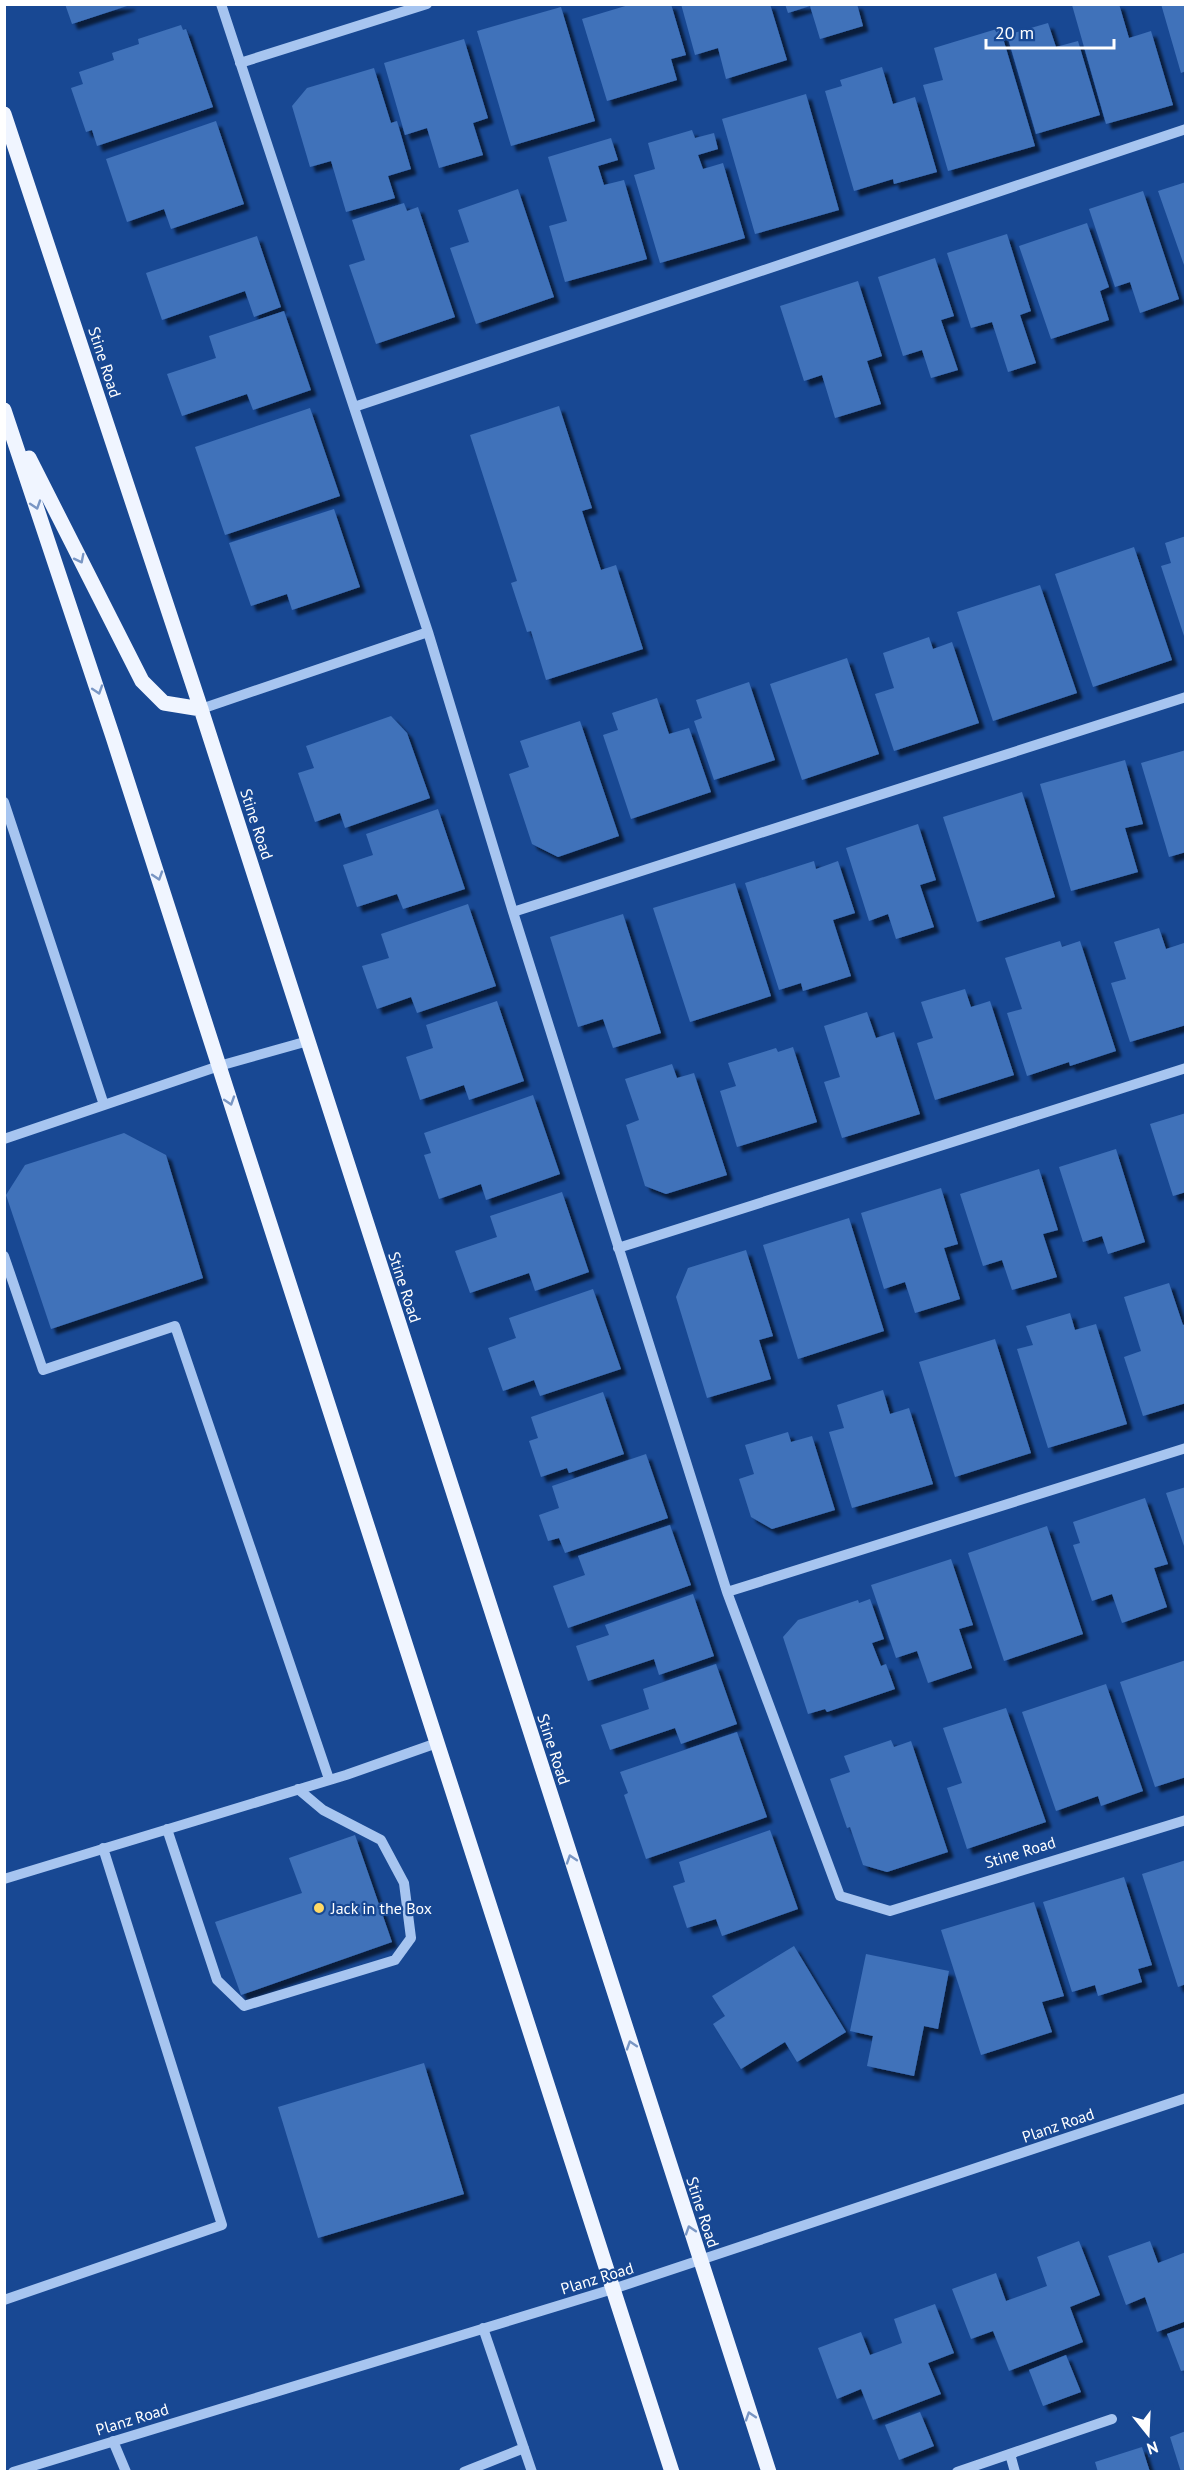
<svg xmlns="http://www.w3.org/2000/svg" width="1190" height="2476" viewBox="0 0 1190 2476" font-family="'PT Sans',sans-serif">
  <defs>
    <filter id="shadow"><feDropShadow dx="5.5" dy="5.5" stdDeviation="1.5" flood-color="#0009"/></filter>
  </defs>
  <rect width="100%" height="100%" fill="#184893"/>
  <path fill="#4072ba" filter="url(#shadow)" d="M65,4H130V5L72,24Z
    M632,4H671L686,55L671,59L677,80L607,101L582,19Z
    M681,4H770L787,60L726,79L718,48L695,55Z
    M785,4H857L863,26L820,39L810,6L788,13Z
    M1119,4L1129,38L1151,31L1173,105L1106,124L1072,5Z
    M1161,4H1186V71L1181,73Z
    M561,7L595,121L511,146L477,31Z
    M1048,23L1056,47L1078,41L1100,115L1036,134L1007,35Z
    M181,25L183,30L186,29L213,107L97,146L92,130L86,132L71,88L83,84L79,72L114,60L112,53L139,44L138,39Z
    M1000,28L1035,146L948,171L923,85L943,80L934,48Z
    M464,39L488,118L473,123L483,155L439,168L427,128L405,135L384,63Z
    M882,67L893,104L915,97L937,172L894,184L893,179L854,191L825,91L842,86L840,80Z
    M374,68L391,123L397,121L411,169L388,176L395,198L346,212L331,161L310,167L292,106L307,88Z
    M806,94L839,210L755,234L722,119Z
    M216,121L244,204L171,229L164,209L127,222L106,159Z
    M692,130L695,138L714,133L718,149L698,155L703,169L723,163L745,238L660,263L634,175L655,169L648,143Z
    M611,138L618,160L598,166L604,185L624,180L647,259L565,282L549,226L567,221L548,157Z
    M1186,182V265H1184L1158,191Z
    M518,189L554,297L476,324L450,248L469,242L458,210Z
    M1143,191L1179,299L1140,313L1130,282L1115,287L1089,209Z
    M404,203L407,211L418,207L455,317L376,344L349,265L365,260L352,220Z
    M1087,223L1109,287L1100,291L1109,320L1051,339L1019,246Z
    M1007,234L1031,311L1020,315L1036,363L1008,372L992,322L971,328L947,253Z
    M257,236L281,307L254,317L245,291L162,320L146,273Z
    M935,258L954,316L941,320L958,370L931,378L922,350L903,356L878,277Z
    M858,281L882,356L867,361L881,404L835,418L822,375L804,381L780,306Z
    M284,311L311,390L253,410L247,394L182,416L167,374L216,358L209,336Z
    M559,406L592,508L582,511L601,570L616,565L643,649L546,680L531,631L527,632L511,583L517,581L470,435Z
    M310,408L340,496L225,535L195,447Z
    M334,509L360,587L292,610L287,594L251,606L229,543Z
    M1186,536V639H1185L1161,566L1171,563L1165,543Z
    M1134,547L1172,660L1093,687L1055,574Z
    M1040,585L1077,693L993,721L957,612Z
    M929,637L933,649L952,642L979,723L894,751L875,694L894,688L883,653Z
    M847,658L879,754L802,780L770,684Z
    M749,682L775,760L714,780L694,721L702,718L696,700Z
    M657,698L669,734L689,728L711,792L631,819L603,735L618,730L612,713Z
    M391,716L407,733L430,798L345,828L340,813L315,822L298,773L314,768L306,746Z
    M580,721L619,836L558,857L532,844L509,774L529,767L520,741Z
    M1186,750V852L1169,857L1141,763Z
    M1125,760L1143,824L1125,828L1138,872L1071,891L1040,784Z
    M1022,792L1055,897L977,922L943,817Z
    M438,809L465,889L403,909L397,894L357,907L343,865L373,855L366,834Z
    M918,824L936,880L920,885L934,927L896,939L888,914L869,921L846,848Z
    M814,861L816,869L838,861L855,913L833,920L851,976L803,991L801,983L779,990L745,883Z
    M735,883L771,996L690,1022L653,908Z
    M468,904L496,986L417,1013L411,997L377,1009L362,966L389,958L381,934Z
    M623,914L661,1033L613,1048L603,1019L578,1027L550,937Z
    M1159,928L1166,949L1184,943L1186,946V1025L1130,1042L1111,983L1126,979L1114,942Z
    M1060,941L1062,947L1080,941L1116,1051L1070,1066L1069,1062L1027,1076L1007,1013L1022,1009L1005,958Z
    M965,989L971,1007L990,1001L1014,1075L935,1100L917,1043L933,1038L921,1002Z
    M497,1001L524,1081L469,1100L464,1085L420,1100L406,1057L433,1048L426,1025Z
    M867,1012L876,1038L894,1032L920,1114L842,1138L824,1082L840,1077L824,1026Z
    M793,1047L817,1122L737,1147L720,1091L736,1086L728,1063L776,1048L778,1052Z
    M672,1064L677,1078L694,1073L727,1175L666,1194L645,1186L626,1125L639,1120L625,1079Z
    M533,1095L560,1174L486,1200L481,1184L439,1199L424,1155L431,1153L424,1133Z
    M1186,1113V1192L1173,1196L1150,1124Z
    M124,1133L166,1155L203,1278L51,1329L6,1195L25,1165Z
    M1116,1149L1145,1242L1108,1254L1102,1236L1083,1242L1059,1167Z
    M1039,1169L1058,1230L1043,1234L1057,1277L1012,1290L1002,1260L983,1266L960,1194Z
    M941,1188L958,1244L944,1248L960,1299L915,1313L905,1282L884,1289L861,1213Z
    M562,1192L589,1272L535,1291L529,1273L470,1293L455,1251L497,1237L490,1216Z
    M849,1218L884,1331L798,1359L763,1245Z
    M746,1250L773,1336L759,1340L771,1379L707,1398L676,1297L688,1268Z
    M1169,1283L1183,1325L1186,1324V1403L1143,1416L1124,1357L1141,1351L1124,1297Z
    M593,1289L621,1369L540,1396L534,1380L503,1391L488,1348L516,1338L509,1318Z
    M1070,1313L1075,1330L1096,1324L1127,1424L1048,1448L1017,1349L1033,1345L1026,1326Z
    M995,1339L1031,1453L955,1477L919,1362Z
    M883,1390L890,1414L909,1408L933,1484L852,1508L829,1432L844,1428L837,1405Z
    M603,1392L624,1454L569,1473L567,1468L541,1477L529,1441L538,1438L531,1417Z
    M788,1432L791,1442L812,1436L835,1510L772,1529L751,1517L739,1479L754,1474L745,1445Z
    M646,1454L668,1518L565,1553L559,1538L548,1541L539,1515L559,1508L552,1486Z
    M1186,1487V1549H1185L1166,1493Z
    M1145,1498L1168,1564L1154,1568L1167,1607L1122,1623L1112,1594L1092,1601L1073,1545L1080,1543L1073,1522Z
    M670,1525L691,1585L568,1628L553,1586L585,1575L578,1556Z
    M1047,1526L1083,1634L1004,1661L968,1553Z
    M951,1559L973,1625L959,1629L972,1668L928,1683L917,1651L896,1658L871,1585Z
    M693,1594L714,1656L659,1675L654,1659L588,1681L576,1646L609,1635L605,1625Z
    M870,1599L884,1639L872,1643L881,1666L886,1664L895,1689L827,1712L825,1709L808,1714L783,1637L798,1620L858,1600L859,1603Z
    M1186,1660V1777L1155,1787L1120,1682Z
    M716,1664L737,1724L681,1744L675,1728L610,1750L601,1725L649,1709L643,1689Z
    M1106,1684L1143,1791L1101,1806L1098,1796L1056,1811L1022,1712Z
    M1006,1708L1046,1822L967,1849L947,1788L962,1783L943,1728Z
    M737,1732L767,1817L646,1859L624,1795L628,1793L620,1772Z
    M891,1740L894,1747L911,1741L948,1852L887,1872L863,1865L850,1827L847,1828L830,1779L850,1772L844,1756Z
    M770,1830L798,1909L722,1936L716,1919L687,1928L673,1886L685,1882L679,1862Z
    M355,1835L392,1942L241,1995L215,1922L302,1893L289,1858Z
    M1186,1860V1984L1178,1987L1142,1874Z
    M1124,1877L1152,1965L1138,1969L1142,1982L1098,1996L1095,1985L1072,1992L1043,1902Z
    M1034,1902L1064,1996L1042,2002L1052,2032L981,2055L941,1930Z
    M794,1946L846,2032L797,2062L785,2042L741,2069L713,2024L725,2016L712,1996Z
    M866,1954L949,1971L938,2029L924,2026L914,2076L867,2066L873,2036L850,2031Z
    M424,2063L464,2194L318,2238L278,2107Z
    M1079,2241L1100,2295L1070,2307L1083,2342L1009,2371L993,2331L971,2339L952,2289L996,2273L1006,2301L1047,2286L1037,2257Z
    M1150,2241L1158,2263L1186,2252V2321L1157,2332L1145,2297L1126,2305L1108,2256Z
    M935,2304L954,2353L928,2363L941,2394L873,2420L861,2389L837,2399L818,2348L861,2332L870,2355L902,2343L894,2319Z
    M1186,2327V2370L1181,2371L1167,2334Z
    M1066,2355L1081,2392L1043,2406L1029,2370Z
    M920,2412L934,2446L899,2460L885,2425Z
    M1186,2431V2472H1181L1170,2437Z
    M1142,2447L1150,2472H1098L1095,2462Z"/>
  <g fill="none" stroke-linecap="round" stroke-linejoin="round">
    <path stroke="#a7c5f0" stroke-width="10" d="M221,4L428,632L513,912L727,1592L840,1896L890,1911L1186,1820
      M240,63L427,4
      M354,407L1186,129
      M201,709L428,632
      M4,802L104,1105
      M513,912L1186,697
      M4,1139L219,1066L308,1041
      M618,1248L1186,1068
      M4,1256L43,1370L175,1326L329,1779
      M727,1592L1186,1448
      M167,1829L217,1980L244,2006L395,1960L411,1938L404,1883L381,1840L323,1810L298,1789
      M4,1879L346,1775L437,1743
      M4,2300L222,2225L103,1848
      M483,2328L532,2472
      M113,2441L126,2472
      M1010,2454L1015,2472
      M13,2472L613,2289L1186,2098
      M464,2472L524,2448
      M957,2472L1112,2419"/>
    <path stroke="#f0f5ff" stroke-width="15" d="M4,114L201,709L769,2472
      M4,410L113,737L672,2472
      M29,458L142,681L164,703L201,709"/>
  </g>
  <defs><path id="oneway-chevron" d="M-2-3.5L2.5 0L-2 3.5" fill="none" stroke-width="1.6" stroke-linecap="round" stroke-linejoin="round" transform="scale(1.5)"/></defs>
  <g stroke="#7996c4">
    <use href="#oneway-chevron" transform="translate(36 505) rotate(72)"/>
    <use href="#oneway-chevron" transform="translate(80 559) rotate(63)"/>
    <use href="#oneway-chevron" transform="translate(98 690) rotate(72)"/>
    <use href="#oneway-chevron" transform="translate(158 876) rotate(72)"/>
    <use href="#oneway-chevron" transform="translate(230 1101) rotate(72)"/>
    <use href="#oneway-chevron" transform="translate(571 1859) rotate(-108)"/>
    <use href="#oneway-chevron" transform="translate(631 2045) rotate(-108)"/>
    <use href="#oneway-chevron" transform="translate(690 2230) rotate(-108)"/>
    <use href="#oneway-chevron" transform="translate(750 2416) rotate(-108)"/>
  </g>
  <circle fill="#ffd966" stroke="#184893" stroke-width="2" cx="319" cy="1908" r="6"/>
  <g text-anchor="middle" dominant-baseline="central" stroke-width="4.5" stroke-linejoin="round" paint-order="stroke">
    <g font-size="16" fill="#fff" stroke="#184893">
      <text transform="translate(105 362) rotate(72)">Stine Road</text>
      <text transform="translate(257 824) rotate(72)">Stine Road</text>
      <text transform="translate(405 1287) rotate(72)">Stine Road</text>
      <text transform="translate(554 1749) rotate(72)">Stine Road</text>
      <text transform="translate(1020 1852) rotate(-17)">Stine Road</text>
      <text transform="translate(1058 2125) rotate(-19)">Planz Road</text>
      <text transform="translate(703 2212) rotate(72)">Stine Road</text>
      <text transform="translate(597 2278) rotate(-17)">Planz Road</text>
      <text transform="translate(132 2419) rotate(-17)">Planz Road</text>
    </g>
    <g font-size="16" fill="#fff" stroke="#184893" text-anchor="start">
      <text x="331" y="1908">Jack in the Box</text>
    </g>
  </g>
  <rect width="1190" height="2476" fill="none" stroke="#ffffff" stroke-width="12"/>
  <g transform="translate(1148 2434) rotate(162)" stroke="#184893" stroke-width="4.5" paint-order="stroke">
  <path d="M0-4.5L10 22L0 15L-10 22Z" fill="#ffffff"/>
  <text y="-9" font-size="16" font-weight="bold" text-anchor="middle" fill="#ffffff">N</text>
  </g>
  <path d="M986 39v9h128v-9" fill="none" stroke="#ffffff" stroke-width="3"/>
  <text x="995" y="39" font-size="18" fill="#ffffff" stroke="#184893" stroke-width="4.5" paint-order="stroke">20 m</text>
</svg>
